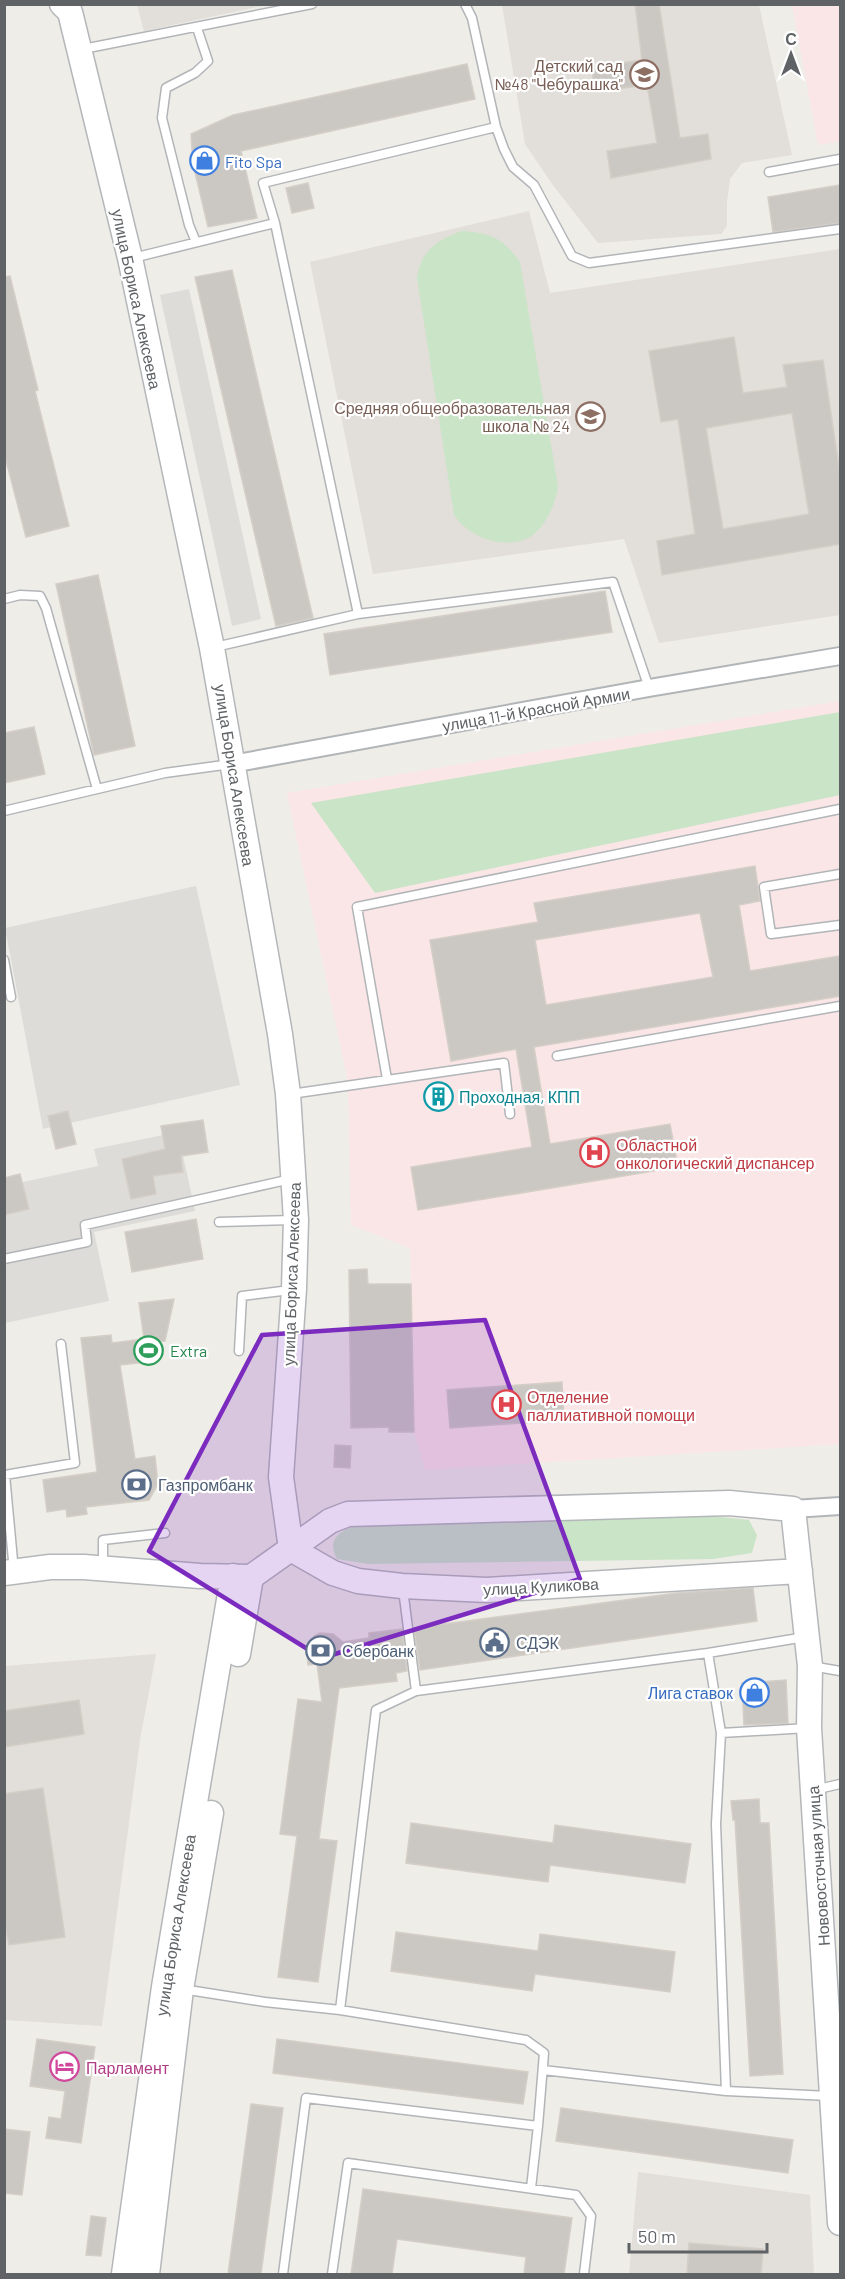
<svg xmlns="http://www.w3.org/2000/svg" width="845" height="2279" viewBox="0 0 845 2279" font-family="Barlow,sans-serif">
  <rect width="100%" height="100%" fill="#efede8"/>
  <path fill="#dedcd9" d="M189,289L261,619L232,626L160,295Z
    M196,886L240,1085L43,1129L5,928Z
    M178,1132L195,1211L94,1232L109,1301L5,1323L4,1186L98,1166L94,1149Z"/>
  <path fill="#e2ded9" d="M137,5V4L266,5L144,31Z
    M502,5H759L792,155L742,163L730,179L727,202V226L721,234L598,243L552,184L525,144Z
    M529,211L550,293L840,249V615L659,643L624,539L373,574L310,262Z
    M156,1654L140,1740L102,2026L5,2020L4,1666Z
    M638,2172L810,2195L814,2274H629Z"/>
  <path fill="#fae6e6" d="M792,5H840V141L818,145Z
    M840,701V1444L425,1470L414,1432L410,1248L351,1225L348,1082L287,793Z"/>
  <path fill="#cae4c7" d="M462,231C491,233 503,238 520,262L558,486C556,506 541,537 520,541C495,547 468,535 454,515L417,278C421,251 436,240 462,231Z
    M840,712V795L375,893L311,803Z
    M711,1516L749,1520L757,1535L752,1553L713,1559L369,1564L337,1559C324,1535 347,1528 365,1523Z"/>
  <path fill="#cbc8c4" stroke="#d4cec6" stroke-width="1.5" fill-rule="evenodd" d="M635,4H659L680,138L708,134L711,159L611,178L607,151L657,143L647,85L594,92L592,67L642,60Z
    M467,64L475,99L241,151L257,218L208,227L193,164L191,134L233,115Z
    M308,183L314,208L292,213L286,188Z
    M840,185V223L773,232L768,197Z
    M232,270L313,618L276,626L195,277Z
    M10,276L38,390L35,391L69,526L26,537L4,453V277Z
    M734,337L743,393L787,387L783,365L823,360L840,474V544L662,575L657,541L695,534L678,419L661,422L649,351ZM792,413L809,514L723,529L706,428Z
    M98,575L135,746L94,755L56,584Z
    M605,591L612,632L330,675L324,634Z
    M34,727L45,774L4,783V733Z
    M755,866L760,901L739,905L750,971L840,956V996L534,1047L550,1144L670,1124L678,1167L418,1210L411,1167L532,1147L516,1049L451,1061L430,940L538,922L534,903ZM700,913L713,977L546,1005L535,940Z
    M68,1111L76,1144L56,1149L48,1116Z
    M203,1120L208,1152L181,1156L183,1172L153,1176L156,1194L131,1199L122,1159L165,1149L161,1126Z
    M20,1174L29,1209L4,1215V1178Z
    M196,1219L203,1259L132,1272L125,1232Z
    M367,1269L368,1284H411L414,1432H389V1427L351,1428L349,1270Z
    M174,1299L165,1341L154,1342L155,1361L120,1365L135,1459L155,1456L158,1484L149,1500L86,1507L87,1514L67,1517L66,1509L47,1512L43,1480L97,1472L81,1338L111,1335L112,1343L144,1339L139,1303Z
    M562,1382L564,1420L450,1428L447,1390Z
    M335,1445L351,1446L350,1468L334,1467Z
    M753,1588L757,1621L420,1670L414,1628L677,1593Z
    M402,1629L407,1671L396,1673L397,1681L339,1688L319,1839L337,1841L318,1982L278,1977L297,1836L280,1834L298,1699L322,1702L317,1664L308,1665L307,1652L314,1636L320,1633L333,1634L343,1642L369,1638V1633Z
    M786,1680L788,1723L744,1725L742,1683Z
    M79,1700L84,1734L4,1747V1711Z
    M43,1788L65,1937L9,1945L4,1919V1794Z
    M759,1799L760,1823H769L783,2074L750,2076L735,1820H733L731,1801Z
    M411,1823L553,1843L555,1825L691,1844L685,1883L550,1865L548,1882L406,1863Z
    M396,1932L538,1951L540,1934L675,1952L670,1992L535,1974L532,1991L391,1971Z
    M37,2039L95,2047L81,2143L46,2138L49,2117L61,2119L65,2091L30,2086Z
    M277,2039L528,2072L523,2104L273,2073Z
    M251,2104L283,2108L261,2274H228Z
    M561,2108L793,2140L788,2173L556,2141Z
    M4,2129L30,2132L22,2195L4,2193Z
    M363,2189L572,2218L564,2274H524L526,2257L397,2239L392,2274H351Z
    M91,2216L106,2218L101,2256L86,2255Z
    M689,2243L763,2249L761,2274H687Z"/>
  <g fill="none" stroke-linecap="round" stroke-linejoin="round">
    <defs>
      <path id="lane" d="M465,4L472,18L496,127L504,149L513,167L534,185L572,256L589,263L840,229
        M83,49L312,4
        M769,172L840,159
        M196,242L189,225L162,118L166,88L195,73L208,61L197,28
        M133,258L275,223
        M4,599L20,595L40,596L46,608L97,789
        M358,614L275,223L263,183L496,127
        M215,647L358,614L613,582L649,688
        M4,811L165,773L231,764
        M840,874L764,887L771,934L840,925
        M4,960L11,997
        M557,1056L840,1006
        M387,1079L357,907L840,809
        M291,1094L504,1063L510,1114
        M219,1222L293,1220
        M4,1259L87,1242L85,1225L291,1179
        M239,1351L242,1296L290,1290
        M103,1566V1540L165,1533
        M14,1571L5,1475L75,1463L61,1344
        M403,1589L416,1691
        M708,1653L805,1637
        M811,1666L840,1671
        M721,1733L808,1728
        M814,1790L840,1784
        M182,1989L265,2002L340,2010L526,2040L544,2053L538,2126L306,2098L283,2274
        M340,2010L376,1710L416,1691L708,1653L721,1733L716,1824L726,2091
        M543,2070L726,2091L829,2096
        M531,2188L538,2126
        M332,2274L348,2163L576,2195L591,2216L584,2274"/>
      <path id="street" d="M232,764L649,688L840,656
        M793,1509L840,1506"/>
      <path id="secondary" d="M62,4L70,12L130,258L212,648L280,1034L288,1094L296,1220L294,1289L281,1477L291,1549
        M291,1549L333,1573L358,1581L402,1586L487,1590L800,1571
        M4,1573L50,1567H84L200,1576L251,1577L330,1521L348,1514L729,1503L793,1509L810,1666L809,1728L840,2223
        M238,1654L251,1577
        M124,2274L164,1987L233,1576
        M147,2274L181,1989L211,1813"/>
    </defs>
    <use href="#lane" stroke="#b2b5b8" stroke-width="11"/>
    <use href="#street" stroke="#b2b5b8" stroke-width="20"/>
    <use href="#secondary" stroke="#b4b7ba" stroke-width="27"/>
    <use href="#lane" stroke="#fff" stroke-width="8"/>
    <use href="#street" stroke="#fff" stroke-width="16"/>
    <use href="#secondary" stroke="#fff" stroke-width="24"/>
  </g>
  <path fill="#7b2cbf" fill-opacity="0.2" stroke="#7b2cbf" stroke-width="4.5" stroke-linejoin="round" d="M485,1320L580,1579L322,1658L149,1551L262,1335Z"/>
  <defs>
    <symbol id="school-ring" viewBox="-11 -11 22 22"><circle r="9.5" fill="#fff" stroke="#8d6e63" stroke-width="1.5"/><path d="M0-5L7-2L0 1L-7-2ZM-4 1L0 2.5L4 1V4Q0 6-4 4Z" fill="#8d6e63"/></symbol>
    <symbol id="shop-ring" viewBox="-11 -11 22 22"><circle r="9.5" fill="#fff" stroke="#3f7fe0" stroke-width="1.5"/><path d="M-5-2.5h2.3a2.7 3.5 0 0 1 5.4 0H5L5.5 6h-11ZM-1.5-2.5h3a1.5 2.3 0 0 0-3 0Z" fill="#3f7fe0"/></symbol>
    <symbol id="building-ring" viewBox="-11 -11 22 22"><circle r="9.5" fill="#fff" stroke="#0f9aa8" stroke-width="1.5"/><path d="M-4-6H4V6H1V3H-1V6H-4ZM-2.5-4.3h1.7v1.8h-1.7ZM.8-4.3h1.7v1.8H.8ZM-2.5-1h1.7V.8h-1.7ZM.8-1h1.7V.8H.8Z" fill="#0f9aa8"/></symbol>
    <symbol id="hospital-ring" viewBox="-11 -11 22 22"><circle r="9.5" fill="#fff" stroke="#e0444e" stroke-width="1.5"/><path d="M-5-5h3v3.5h4V-5h3V5h-3V1.5h-4V5h-3Z" fill="#e0444e"/></symbol>
    <symbol id="stadium-ring" viewBox="-11 -11 22 22"><circle r="9.5" fill="#fff" stroke="#2e9e5b" stroke-width="1.5"/><path d="M0-5a6.5 5 0 1 0 0 10a6.5 5 0 1 0 0-10ZM-3.5-1.8h7v3.6h-7Z" fill="#2e9e5b"/></symbol>
    <symbol id="bank-ring" viewBox="-11 -11 22 22"><circle r="9.5" fill="#fff" stroke="#5c6f8a" stroke-width="1.5"/><path d="M-6-4H6V4H-6ZM0-2.3a2.3 2.3 0 1 0 0 4.6a2.3 2.3 0 1 0 0-4.6Z" fill="#5c6f8a"/></symbol>
    <symbol id="civic-ring" viewBox="-11 -11 22 22"><circle r="9.5" fill="#fff" stroke="#5c6f8a" stroke-width="1.5"/><path d="M-.6-6.5H3V-4.5H.6V-3L4-1V1h2V6H-6V1h2V-1L-.6-3ZM-1.2 2.5V6h2.4V2.5Z" fill="#5c6f8a"/></symbol>
    <symbol id="hotel-ring" viewBox="-11 -11 22 22"><circle r="9.5" fill="#fff" stroke="#d1479c" stroke-width="1.5"/><path d="M-6-4.5h1.5V1H6V5H4.5V3h-9V5H-6ZM-4 0a1.8 1.8 0 1 1 3.6 0ZM.5 0V-2.5h3Q6-2.5 6 0Z" fill="#d1479c"/></symbol>
  </defs>
  <g fill-rule="evenodd">
    <use href="#school-ring" x="628" y="58" width="33" height="33"/>
    <use href="#shop-ring" x="188" y="144" width="33" height="33"/>
    <use href="#school-ring" x="574" y="400" width="33" height="33"/>
    <use href="#building-ring" x="422" y="1080" width="33" height="33"/>
    <use href="#hospital-ring" x="578" y="1136" width="33" height="33"/>
    <use href="#stadium-ring" x="132" y="1334" width="33" height="33"/>
    <use href="#hospital-ring" x="490" y="1388" width="33" height="33"/>
    <use href="#bank-ring" x="120" y="1468" width="33" height="33"/>
    <use href="#civic-ring" x="478" y="1626" width="33" height="33"/>
    <use href="#bank-ring" x="304" y="1634" width="33" height="33"/>
    <use href="#shop-ring" x="738" y="1676" width="33" height="33"/>
    <use href="#hotel-ring" x="48" y="2050" width="33" height="33"/>
  </g>
  <g text-anchor="middle" dominant-baseline="central" stroke-width="4.5" stroke-linejoin="round" paint-order="stroke">
    <g font-size="16" fill="#785e54" stroke="#fff" text-anchor="end">
      <text x="623" y="65">Детский сад<tspan x="623" dy="18">№48 "Чебурашка"</tspan></text>
      <text x="570" y="407">Средняя общеобразовательная<tspan x="570" dy="18">школа № 24</tspan></text>
    </g>
    <g font-size="16" fill="#366cbe" stroke="#fff" text-anchor="start">
      <text x="225" y="161">Fito Spa</text>
      <text x="733" y="1692" text-anchor="end">Лига ставок</text>
    </g>
    <g font-size="16" fill="#5f6366" stroke="#fff">
      <text transform="translate(137 299) rotate(78)">улица Бориса Алексеева</text>
      <text transform="translate(536 709) rotate(-10)">улица 11-й Красной Армии</text>
      <text transform="translate(235 775) rotate(81)">улица Бориса Алексеева</text>
      <text transform="translate(291 1274) rotate(-88)">улица Бориса Алексеева</text>
      <text transform="translate(541 1586) rotate(-3)">улица Куликова</text>
      <text transform="translate(818 1866) rotate(-94)">Нововосточная улица</text>
      <text transform="translate(175 1925) rotate(-81)">улица Бориса Алексеева</text>
    </g>
    <g font-size="16" fill="#0d838f" stroke="#fff" text-anchor="start">
      <text x="459" y="1096">Проходная, КПП</text>
    </g>
    <g font-size="16" fill="#be3a42" stroke="#fff" text-anchor="start">
      <text x="616" y="1144">Областной<tspan x="616" dy="18">онкологический диспансер</tspan></text>
      <text x="527" y="1396">Отделение<tspan x="527" dy="18">паллиативной помощи</tspan></text>
    </g>
    <g font-size="16" fill="#27864d" stroke="#fff" text-anchor="start">
      <text x="170" y="1350">Extra</text>
    </g>
    <g font-size="16" fill="#4e5e75" stroke="#fff" text-anchor="start">
      <text x="158" y="1484">Газпромбанк</text>
      <text x="516" y="1642">СДЭК</text>
      <text x="342" y="1650">Сбербанк</text>
    </g>
    <g font-size="16" fill="#b23c85" stroke="#fff" text-anchor="start">
      <text x="86" y="2067">Парламент</text>
    </g>
  </g>
  <rect width="845" height="2279" fill="none" stroke="#5f6366" stroke-width="12"/>
  <g transform="translate(791 54)" stroke="#ffffff" stroke-width="4.5" paint-order="stroke">
  <path d="M0-4.5L10 22L0 15L-10 22Z" fill="#5f6366"/>
  <text y="-9" font-size="16" font-weight="bold" text-anchor="middle" fill="#5f6366">С</text>
  </g>
  <path d="M629 2243v9h138v-9" fill="none" stroke="#5f6366" stroke-width="3"/>
  <text x="638" y="2243" font-size="18" fill="#5f6366" stroke="#ffffff" stroke-width="4.5" paint-order="stroke">50 m</text>
</svg>
